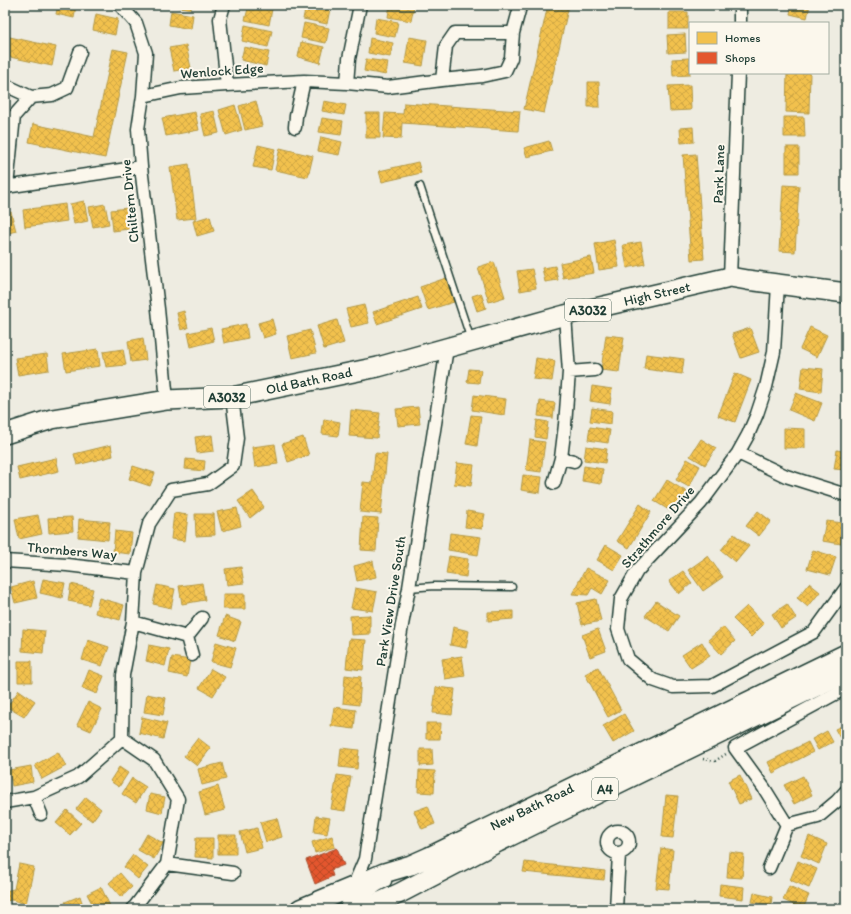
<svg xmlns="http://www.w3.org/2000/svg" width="851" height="914" viewBox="0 0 851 914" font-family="Itim,sans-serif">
  <defs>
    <pattern id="homes-cross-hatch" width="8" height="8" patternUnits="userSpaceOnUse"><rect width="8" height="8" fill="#f2c14e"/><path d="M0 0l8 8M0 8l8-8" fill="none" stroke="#cfa745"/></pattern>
    <pattern id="shops-cross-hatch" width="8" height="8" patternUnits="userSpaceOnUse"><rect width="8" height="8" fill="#e4572e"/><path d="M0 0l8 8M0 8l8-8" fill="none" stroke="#b84928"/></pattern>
  </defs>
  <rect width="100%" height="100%" fill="#eeece1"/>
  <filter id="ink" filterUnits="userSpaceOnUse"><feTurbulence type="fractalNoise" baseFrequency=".025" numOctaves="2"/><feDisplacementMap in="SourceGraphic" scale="8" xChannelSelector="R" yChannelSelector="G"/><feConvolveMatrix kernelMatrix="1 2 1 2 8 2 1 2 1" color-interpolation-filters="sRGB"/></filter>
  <g filter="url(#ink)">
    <path fill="url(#homes-cross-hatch)" stroke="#b39946" d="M37,5H53L52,8Z
      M58,5H76L74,18L56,14Z
      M169,5H192L191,9Z
      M249,5L272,9L269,25L245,20Z
      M306,5L330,9L327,24L303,19Z
      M390,5H407L414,6L411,21L388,17Z
      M548,5H569L544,113L524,109Z
      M792,5H810L807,18L790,14Z
      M171,11L193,15L191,29L169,25Z
      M669,12H688V29H669Z
      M96,14L118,19L115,35L93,30Z
      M376,18L398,22L395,37L374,33Z
      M304,23L329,28L326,43L301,38Z
      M245,25L272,31L268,47L242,41Z
      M685,34L686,52L668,53L667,35Z
      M5,36L56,47L52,66L5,56Z
      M409,37L427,40L423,66L405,63Z
      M370,38L393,43L390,57L368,53Z
      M301,42L324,47L320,63L298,57Z
      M186,45L191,68L174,71L169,48Z
      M244,47L269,52L266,66L241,60Z
      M113,49L128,52L105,158L29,142L33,124L94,137Z
      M689,58L690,75L673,76L672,59Z
      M366,59L388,62L386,75L364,71Z
      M787,73H810L809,113L786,112Z
      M588,82H599L600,107H588Z
      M690,85L691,110L670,111L668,86Z
      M256,101L262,126L245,130L239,106Z
      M324,101L346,105L344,115L322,111Z
      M404,103L520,111L518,131L402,123L401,139L383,138L385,113L403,114Z
      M235,105L242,130L226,135L219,110Z
      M214,111L219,133L205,136L200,114Z
      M195,112L199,130L166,136L162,118Z
      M366,113H380V138H366Z
      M784,117H804L805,137H784Z
      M322,118L343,121L341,135L319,132Z
      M693,127L694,142L681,143L680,128Z
      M321,137L342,142L339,155L318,151Z
      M549,141L552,151L527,157L524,148Z
      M258,145L275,149L271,170L253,167Z
      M786,147H799V173H786Z
      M280,148L313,156L308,177L275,170Z
      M696,154L704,259L691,260L683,155Z
      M418,162L421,173L382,182L379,171Z
      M189,164L196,218L177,220L170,167Z
      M783,185L799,186L795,252L779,251Z
      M84,201L88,221L74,224L70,204Z
      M65,204L67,221L25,227L23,210Z
      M105,204L109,224L93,227L89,207Z
      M127,208L129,229L113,231L111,210Z
      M11,212L16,231L5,234V213Z
      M210,216L214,231L197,236L193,221Z
      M614,240L619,267L599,270L595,244Z
      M641,242L645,264L627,268L623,245Z
      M591,257L594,273L563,278L560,263Z
      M494,262L505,297L489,302L478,267Z
      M555,266L558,280L545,282L542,268Z
      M532,269L536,288L520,291L517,271Z
      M446,278L454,302L428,310L420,287Z
      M481,293L486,308L477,311L472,296Z
      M418,297L422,309L377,324L373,312Z
      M364,305L369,323L351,327L346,309Z
      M184,311L188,328L181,330L177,313Z
      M272,319L276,334L263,338L258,323Z
      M337,320L344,343L324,349L317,326Z
      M246,324L248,338L224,343L221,329Z
      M810,327L827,335L817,357L800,349Z
      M211,328L214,341L191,347L188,333Z
      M750,328L759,352L741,358L732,334Z
      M310,330L316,353L292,358L287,336Z
      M606,335L624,337L619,372L601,370Z
      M143,338L146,360L131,362L128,341Z
      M98,349L100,366L66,371L63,354Z
      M123,349L126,365L106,367L103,352Z
      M47,354L49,370L18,375L15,358Z
      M646,354L684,359L682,374L644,369Z
      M536,358L555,361L552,381L533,379Z
      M803,367L823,369L821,392L800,389Z
      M469,369L481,370L479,383L467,382Z
      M735,373L751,380L735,422L718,416Z
      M592,386L612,389L610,404L590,401Z
      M796,393L822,403L815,421L789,410Z
      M474,395L506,399L504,415L472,410Z
      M540,401L555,403L553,418L538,416Z
      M418,407L420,424L398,426L396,409Z
      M592,408L612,411L611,424L590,421Z
      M351,410L380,413L377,438L349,436Z
      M471,415L481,416L477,446L466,444Z
      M324,419L340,422L338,436L322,434Z
      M537,420L548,422L546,439L535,437Z
      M590,427L610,430L608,443L588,440Z
      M784,428L805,429V448H784Z
      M212,435L214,451L197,453L195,437Z
      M303,437L309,455L288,462L282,444Z
      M701,439L716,448L705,465L690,456Z
      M530,440L545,442L541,472L526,470Z
      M275,444L278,464L255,467L252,447Z
      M111,445L113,456L77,465L74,454Z
      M586,446L607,449L605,463L584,460Z
      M837,450L846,452V470L834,469Z
      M375,453L387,454L381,514L360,512L363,482L372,483Z
      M56,458L59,471L20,480L17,467Z
      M186,459L205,461L204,471L185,469Z
      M687,459L700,466L689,487L676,480Z
      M457,463L474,465L471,486L454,484Z
      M133,466L155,473L150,486L129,479Z
      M584,466L603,469L601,484L582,481Z
      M523,475L542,477L540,493L521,490Z
      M667,480L687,492L674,513L654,501Z
      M253,491L264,507L250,518L238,501Z
      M640,504L651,512L629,548L617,541Z
      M237,508L241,526L222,531L217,512Z
      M467,511L485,514L482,529L465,527Z
      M758,511L771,521L759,536L746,526Z
      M174,513L188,515L185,541L171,539Z
      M195,514H214L215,535L196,536Z
      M38,515L42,534L19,539L15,519Z
      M72,517L73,531L49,533L48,518Z
      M363,517L378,518L376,551L361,550Z
      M79,519L110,522L108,540L78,537Z
      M826,521L844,523L841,544L822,541Z
      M5,524H6L10,537L5,538Z
      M115,531L132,533L130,554L113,552Z
      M450,533L481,537L478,555L448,550Z
      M734,534L749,546L736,562L721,550Z
      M606,545L623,555L614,570L597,560Z
      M813,550L836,557L830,575L807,569Z
      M449,556L468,559L466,577L446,574Z
      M708,556L723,577L703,591L688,570Z
      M373,561L376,577L357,581L354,566Z
      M241,567L244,583L227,585L225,569Z
      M586,568L610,580L602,594L592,588L588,595L572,594Z
      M683,571L692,583L679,594L669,581Z
      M43,579L65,583L62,598L40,593Z
      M33,581L37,598L15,603L11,587Z
      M202,583L205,600L182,604L179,586Z
      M809,583L820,592L808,607L797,598Z
      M71,584L93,589L89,605L68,601Z
      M157,585L175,589L171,608L153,604Z
      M355,588L377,592L373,611L351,608Z
      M223,594H245V609H223Z
      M99,598L124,605L120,620L95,613Z
      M596,599L601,621L582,625L577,603Z
      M656,601L679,616L669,631L645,616Z
      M787,604L796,618L781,628L772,614Z
      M747,606L764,624L751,637L733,619Z
      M513,611V619L488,621V612Z
      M370,615V634L351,635L350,616Z
      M225,616L241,622L235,641L219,635Z
      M453,627L469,631L466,648L450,645Z
      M723,627L735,641L721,654L708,640Z
      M23,629L45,631L43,653L22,651Z
      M598,629L606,651L590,657L582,635Z
      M349,639L366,640L363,670L346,668Z
      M88,640L109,647L102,666L82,660Z
      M216,642L236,648L230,667L211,662Z
      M702,642L710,656L691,668L682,655Z
      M149,645L169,649L165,666L146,661Z
      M462,656L465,676L445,679L442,659Z
      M172,657L190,660L187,677L169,673Z
      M18,661H32V682H18Z
      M598,667L621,710L608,717L585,674Z
      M211,669L225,677L213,696L199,688Z
      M89,670L104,676L97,694L82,688Z
      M345,675L361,677L359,705L343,703Z
      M436,687L455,689L452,715L433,713Z
      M19,690L35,701L24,717L7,707Z
      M147,694L166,698L163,715L144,712Z
      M88,702L102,709L91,731L77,725Z
      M334,707L356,710L354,729L331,726Z
      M624,714L634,731L613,743L603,726Z
      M142,717L167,723L163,739L139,733Z
      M426,723H441L440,739H426Z
      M846,724V735L840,738L835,729Z
      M827,731L833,742L818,750L812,739Z
      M198,738L211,748L197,766L184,756Z
      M808,742L813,752L773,773L768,762Z
      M341,748L359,750L357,769L339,767Z
      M420,749H432L433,765L420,766Z
      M58,752L66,766L42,779L35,765Z
      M222,763L226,779L202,785L198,769Z
      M31,766L33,782L12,786L9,770Z
      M119,767L128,773L119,787L110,781Z
      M419,770L435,771L434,793L418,792Z
      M337,775L351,777L345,811L331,809Z
      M740,775L751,799L739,804L728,781Z
      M803,776L812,795L794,804L784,785Z
      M132,778L146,787L136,803L122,794Z
      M218,786L225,810L205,815L199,792Z
      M150,794L165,797L162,813L147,809Z
      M666,795L678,796L673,838L662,837Z
      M86,797L101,809L92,821L76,809Z
      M428,806L435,824L422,829L414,811Z
      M67,810L81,823L70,835L56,823Z
      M316,816L330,818L327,834L314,832Z
      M277,818L282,837L266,842L260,822Z
      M257,828L262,848L245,852L240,832Z
      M147,834L163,843L154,859L138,850Z
      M218,835H236V854H218Z
      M332,836L335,847L315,853L312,842Z
      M809,836L827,844L819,864L801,856Z
      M196,838H213V858L195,857Z
      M661,848L673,850L669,889L656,888Z
      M729,852L744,854L742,878L727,877Z
      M133,855L148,867L138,879L124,867Z
      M798,861L817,869L809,888L790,880Z
      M525,862L605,871L604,880L523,872Z
      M19,864L34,867L26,904L12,900L5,901V891L14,889Z
      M120,873L132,887L121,897L109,883Z
      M720,884L744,887L743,899L719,896Z
      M789,886L809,895L803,909L783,900Z
      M101,887L110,906L103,909H95L87,894Z
      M754,893L772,897L771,905L752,902Z
      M80,896L84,909H68L65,902Z"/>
    <path fill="url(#shops-cross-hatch)" stroke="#a94f30" d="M337,848L344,865L331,870L333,876L315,884L306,860Z"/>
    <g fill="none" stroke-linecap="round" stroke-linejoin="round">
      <defs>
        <path id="lane" d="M420,186L471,340
          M409,588L434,586L512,587"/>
        <path id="street" d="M120,5L136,23L146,53L143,96L138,129L141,167L158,309L167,400
          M224,5L220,19L227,85
          M740,23V5
          M442,80L482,76L505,71L511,58L513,33
          M347,83L349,59L360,5
          M5,85L31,97
          M143,96L181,88L227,85L304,81L347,83L388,87L442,80L446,46L455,33H513L520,7
          M295,127L296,116L304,81
          M5,187L141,167
          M7,187L14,116L31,97L52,95L67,88L80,52
          M730,277L738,73
          M778,284L774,352L766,387L757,414L748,435L738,453L701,503L637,571L621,599L618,629L628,659L653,680L673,687L712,686L814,632L846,588
          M569,372L595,370
          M738,453L786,476L846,495
          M561,458L574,461
          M554,483L561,458L565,425L569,372L565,315
          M5,561L67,565L136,573
          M133,622L187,637L192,655
          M187,637L202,618
          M34,797L41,814
          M5,802L34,797L78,777L122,738
          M787,825L818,817L837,801L846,791
          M607 842a11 11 0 1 1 22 0a11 11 0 1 1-22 0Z
          M167,864L233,873
          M769,868L787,825L764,788L735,748L846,688
          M133,909L167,864L178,799L154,760L122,738L123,675L133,622L136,573L149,524L171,490L208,484L233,466L237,438L232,397
          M346,909L353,887L365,859L402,625L409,588L447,348
          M353,909C362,896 371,888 385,881
          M616,909L619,854"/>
        <path id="primary" d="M5,434L52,419L167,400L232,397L378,367L565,315L730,277L747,280L846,293
          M300,909L353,887L384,873L411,865L429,857L846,654
          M365,909L400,893L498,842L846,672"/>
      </defs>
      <use href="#lane" stroke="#1f3d34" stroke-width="9"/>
      <use href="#street" stroke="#1f3d34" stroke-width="15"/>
      <use href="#primary" stroke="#1f3d34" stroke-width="22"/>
      <path stroke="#1f3d34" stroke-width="2.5" stroke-dasharray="1 3" stroke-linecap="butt" d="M703,759L715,761L726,754"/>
      <use href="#lane" stroke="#fbf7ec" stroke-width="6"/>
      <use href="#street" stroke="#fbf7ec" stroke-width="12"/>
      <use href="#primary" stroke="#fbf7ec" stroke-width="19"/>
    </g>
  </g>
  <g text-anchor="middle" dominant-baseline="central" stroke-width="4" stroke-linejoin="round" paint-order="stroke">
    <g fill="#fbf7ec" stroke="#61756b" stroke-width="1">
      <rect x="565" y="299" width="46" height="22" rx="3"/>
      <rect x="204" y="386" width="46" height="22" rx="3"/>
      <rect x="592" y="778" width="26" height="22" rx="3"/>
    </g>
    <g font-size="13" font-weight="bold" fill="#1f3d34">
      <text x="588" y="310">A3032</text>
      <text x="227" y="397">A3032</text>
      <text x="605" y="789">A4</text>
    </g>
    <g font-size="14" fill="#1f3d34" stroke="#fbf7ec">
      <text transform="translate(222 71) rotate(-4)">Wenlock Edge</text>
      <text transform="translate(719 174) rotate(-88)">Park Lane</text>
      <text transform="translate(130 201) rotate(-96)">Chiltern Drive</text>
      <text transform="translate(657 294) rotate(-13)">High Street</text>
      <text transform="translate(309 381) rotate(-12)">Old Bath Road</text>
      <text transform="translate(658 527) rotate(-49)">Strathmore Drive</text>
      <text transform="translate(72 551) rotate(5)">Thornbers Way</text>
      <text transform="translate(391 601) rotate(-81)">Park View Drive South</text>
      <text transform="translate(532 807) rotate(-26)">New Bath Road</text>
    </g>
  </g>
  <rect width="851" height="914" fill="none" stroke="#fbf7ec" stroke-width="20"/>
  <rect x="10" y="10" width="831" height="894" fill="none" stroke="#1f3d34" stroke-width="1.5" filter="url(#ink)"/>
  <rect x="689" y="22" width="140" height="52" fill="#fbf7ec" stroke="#a3ada2"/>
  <rect x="697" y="32" width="20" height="12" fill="#f2c14e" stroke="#a3ada2"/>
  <text x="725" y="42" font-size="12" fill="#1f3d34">Homes</text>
  <rect x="697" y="52" width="20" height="12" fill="#e4572e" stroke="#a3ada2"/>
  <text x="725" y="62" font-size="12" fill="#1f3d34">Shops</text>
</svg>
